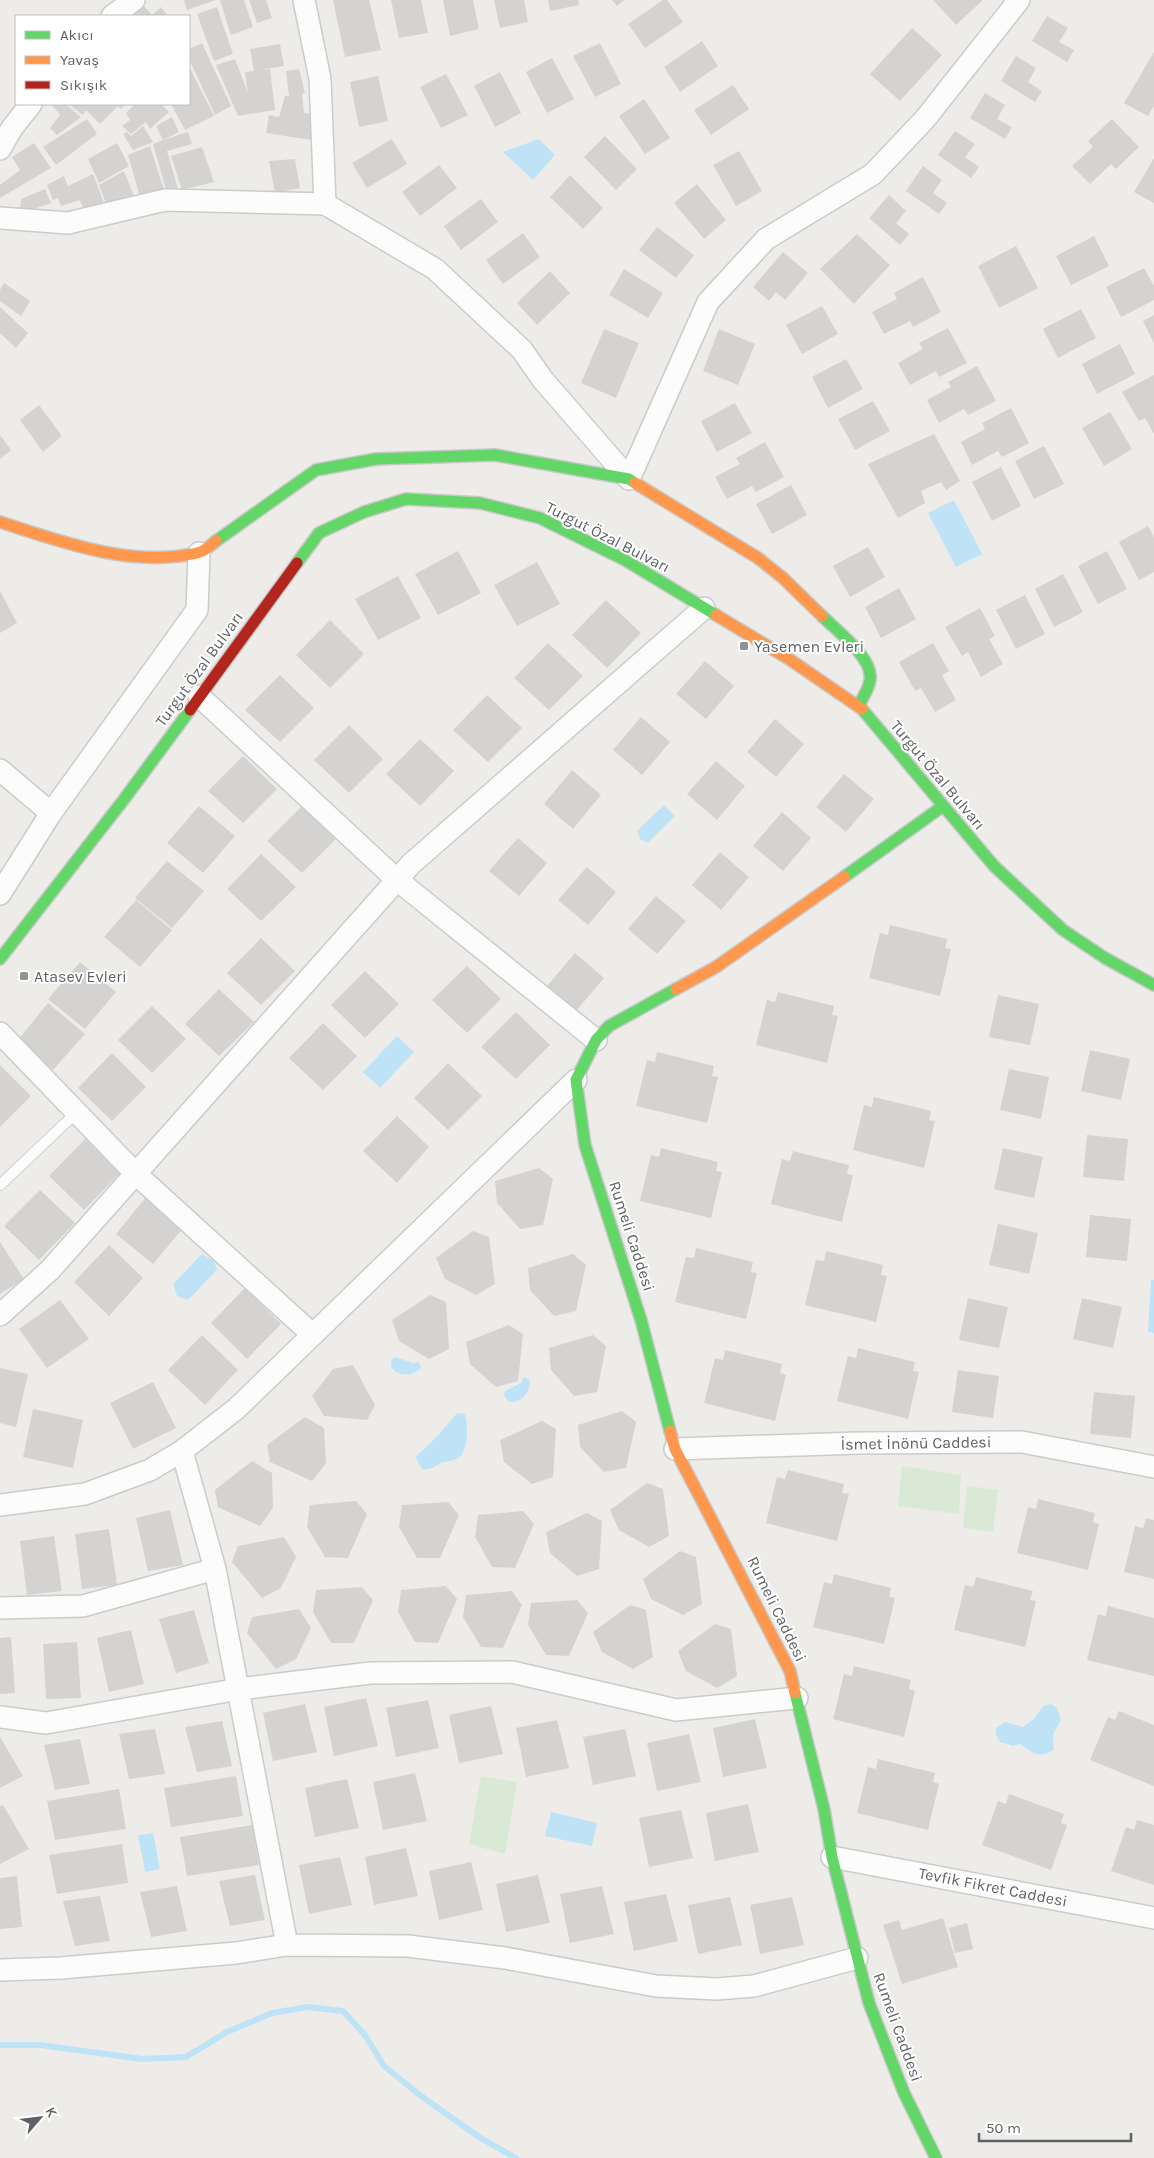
<svg xmlns="http://www.w3.org/2000/svg" width="1154" height="2158" viewBox="0 0 1154 2158" font-family="Karla,sans-serif">
  <rect width="100%" height="100%" fill="#eeece9"/>
  <path fill="#d9e9d5" d="M902,1466L961,1475L959,1514L898,1506Z
    M967,1486L998,1490L993,1532L963,1528Z
    M481,1776L517,1782L505,1854L469,1844Z"/>
  <path fill="#bfe3f6" d="M539,139L555,155L533,180L503,152Z
    M954,500L982,554L956,567L928,513Z
    M664,805L675,816L648,843L640,839L637,831Z
    M397,1036L414,1052L380,1088L363,1072Z
    M202,1254L214,1261L217,1270L188,1300L177,1296L173,1284Z
    M1151,1279L1154,1280V1333L1148,1332Z
    M396,1357L413,1363L419,1362L421,1368C411,1377 399,1377 391,1367L392,1359Z
    M524,1377L530,1380C530,1393 522,1403 509,1402L504,1395L505,1391L521,1383Z
    M457,1413L465,1414C468,1423 468,1449 460,1457C455,1461 447,1461 441,1463C435,1466 429,1471 422,1469L415,1457C431,1444 444,1429 457,1413Z
    M1051,1704L1057,1708L1061,1720L1053,1734L1054,1750C1039,1759 1033,1753 1020,1744L1013,1746L1000,1742L996,1735V1728L1005,1722L1023,1727L1034,1719L1043,1706Z
    M551,1812L597,1823L592,1846L545,1836Z
    M153,1833L160,1869L145,1872L138,1835Z"/>
  <g fill="none" stroke-linecap="round" stroke-linejoin="round">
    <path stroke="#bfe3f6" stroke-width="6" d="M0,2045H40L142,2059L186,2057L227,2032L272,2013L308,2007L343,2011L365,2035L384,2066L421,2096L479,2137L516,2158"/>
  </g>
  <path fill="#d5d3d2" d="M184,0H216L187,10Z
    M220,0H244L253,27L231,35Z
    M249,0H266L272,18L257,23Z
    M333,0H369L381,50L345,57Z
    M391,0H421L428,33L399,38Z
    M443,0H473L479,29L450,36Z
    M494,0H524L528,22L500,28Z
    M548,0H578L579,5L550,11Z
    M612,0H624L617,6Z
    M663,0H667L683,22L645,48L628,24Z
    M933,0H983L956,25Z
    M144,6L152,15L161,7L168,16H136L134,15Z
    M217,7L233,54L214,61L197,14Z
    M1047,16L1068,28L1059,42L1074,50L1067,62L1032,41Z
    M912,28L942,55L900,101L870,74Z
    M702,41L718,66L680,92L664,67Z
    M202,43L231,106L215,115L189,59V49Z
    M600,43L621,84L595,97L573,56Z
    M280,44L284,66L259,70L270,69L275,110L238,116L216,65L235,59L248,93L245,72L254,71L250,49Z
    M1154,52V106L1148,116L1124,103Z
    M1016,56L1036,68L1028,82L1042,91L1035,102L1001,81Z
    M552,58L574,99L547,113L526,72Z
    M189,66L214,116L185,130L171,104H189Z
    M299,69L305,93L302,94L304,113L313,114L311,140L266,133L269,115L279,117L285,96H289L286,71Z
    M500,72L521,113L495,127L474,86Z
    M446,74L468,115L441,128L420,87Z
    M378,76L388,121L359,127L350,82Z
    M733,85L749,109L711,135L694,110Z
    M985,93L1005,105L997,119L1012,127L1005,139L970,118Z
    M644,99L670,138L645,154L619,116Z
    M51,104H65L81,117L57,135L50,128L60,115Z
    M69,104H126L121,109L118,106L100,124L86,110L83,115Z
    M135,104H161L169,112L150,129L146,122L131,134L122,126L130,120L126,113Z
    M172,117L179,132L163,140L188,132L192,144L167,151L178,189L167,193L153,144L163,140L156,126Z
    M87,119L97,134L56,165L43,147Z
    M1112,119L1139,147L1116,169L1111,164L1090,184L1072,166L1093,147L1088,141Z
    M143,126L153,142L133,150L123,134L127,132L131,136Z
    M955,131L975,144L965,157L979,167L971,178L938,155Z
    M605,136L637,169L616,190L584,157Z
    M392,139L407,164L367,188L352,163Z
    M34,143L51,168L0,198V185L20,170L12,157Z
    M117,143L129,166L99,183L88,159Z
    M150,146L165,193L141,200L128,155Z
    M202,147L214,182L182,190L171,156Z
    M739,151L762,191L736,206L713,165Z
    M1154,158V203L1134,192Z
    M295,159L300,188L275,193L269,161Z
    M439,165L457,188L420,216L402,192Z
    M923,166L942,180L933,193L947,203L939,214L906,191Z
    M124,171L136,201L109,211L99,185Z
    M93,174L105,206L84,210L80,200L61,206L58,198L53,200L47,185L64,176L72,197L68,186Z
    M570,175L603,208L583,229L550,197Z
    M697,184L726,220L704,239L674,203Z
    M45,189L51,203L25,212L20,211L21,199Z
    M889,195L906,211L896,223L909,234L900,245L869,218Z
    M481,199L498,222L461,250L444,226Z
    M657,227L694,255L676,278L639,250Z
    M523,233L540,257L503,284L486,260Z
    M857,234L890,265L854,304L820,269Z
    M1094,236L1109,266L1071,285L1056,256Z
    M1016,246L1038,288L999,308L978,266Z
    M783,252L808,273L785,300L776,292L769,301L753,287Z
    M1144,268L1154,286V300L1121,317L1106,287Z
    M624,269L663,293L648,318L609,295Z
    M550,271L570,293L537,325L517,303Z
    M923,277L941,312L913,327L910,321L884,334L872,312L897,299L894,293Z
    M4,283L30,301L21,316L0,301V290Z
    M822,306L838,334L802,354L786,325Z
    M0,307L28,333L16,348L0,333Z
    M1081,309L1096,338L1058,358L1043,329Z
    M1154,315V343L1143,321Z
    M948,328L967,363L939,377L936,371L910,385L898,363L923,349L919,343Z
    M604,329L639,343L616,398L581,383Z
    M719,329L755,344L738,385L703,371Z
    M1120,344L1135,374L1097,394L1082,364Z
    M846,359L863,389L828,408L812,377Z
    M977,366L996,401L968,415L964,409L939,423L927,400L951,387L948,382Z
    M1154,375V434L1145,418L1139,421L1122,392Z
    M873,401L890,431L855,450L838,419Z
    M735,403L752,433L717,452L701,421Z
    M39,405L62,436L43,452L20,420Z
    M1011,408L1029,443L1002,457L998,451L972,465L961,442L985,429L982,423Z
    M1110,412L1132,449L1104,466L1082,428Z
    M934,434L960,481L946,490L941,482L921,491L925,503L898,518L868,464Z
    M0,435L11,450L0,459Z
    M765,442L784,477L756,492L752,486L727,499L715,477L740,464L736,458Z
    M1044,446L1064,484L1034,499L1015,461Z
    M1001,467L1021,506L992,521L972,482Z
    M791,485L807,515L772,534L756,504Z
    M1148,526L1154,537V572L1139,580L1119,542Z
    M868,547L885,577L850,597L833,566Z
    M458,551L481,593L438,615L415,574Z
    M1107,551L1127,589L1098,604L1078,566Z
    M537,562L560,604L517,626L494,585Z
    M1063,574L1083,612L1054,627L1035,589Z
    M398,576L421,618L378,640L355,599Z
    M899,588L916,619L881,638L865,607Z
    M0,591L17,623L0,633Z
    M1025,595L1045,634L1016,649L996,610Z
    M606,600L641,633L607,668L572,635Z
    M980,608L995,636L989,639L1003,664L981,677L968,652L962,656L945,627Z
    M330,620L364,654L330,688L296,655Z
    M548,643L583,676L549,710L514,678Z
    M933,643L949,671L942,675L956,700L935,712L921,688L915,691L899,662Z
    M705,661L734,686L706,719L676,694Z
    M280,675L314,708L280,742L245,710Z
    M487,695L522,728L488,762L453,730Z
    M641,717L670,742L642,775L613,750Z
    M775,719L804,744L776,777L747,752Z
    M349,725L383,759L349,793L314,760Z
    M420,739L454,771L420,806L386,774Z
    M243,756L277,789L243,823L208,791Z
    M716,761L745,786L717,820L687,794Z
    M572,770L601,795L573,829L544,804Z
    M844,774L874,799L846,832L816,807Z
    M199,806L235,836L203,873L167,843Z
    M302,806L336,839L302,873L267,841Z
    M782,812L811,838L783,871L753,846Z
    M518,838L547,863L519,896L489,871Z
    M720,852L749,877L721,910L692,885Z
    M261,854L296,887L261,921L227,889Z
    M167,861L204,891L172,928L135,898Z
    M587,867L616,892L588,925L558,900Z
    M656,896L686,921L657,954L628,929Z
    M136,900L172,930L140,967L104,937Z
    M890,925L947,939L945,948L951,949L940,996L869,978L880,933L888,935Z
    M261,938L295,971L261,1005L227,973Z
    M575,953L604,978L576,1011L547,986Z
    M80,962L116,992L85,1029L48,999Z
    M467,966L501,999L467,1033L432,1000Z
    M365,971L399,1004L365,1038L331,1005Z
    M219,989L254,1022L219,1056L185,1024Z
    M778,992L834,1006L832,1015L838,1016L827,1063L756,1045L767,1000L775,1002Z
    M998,995L1039,1004L1030,1045L989,1037Z
    M48,1003L85,1034L53,1070L17,1041Z
    M152,1006L186,1039L152,1073L118,1040Z
    M516,1012L550,1045L516,1079L481,1047Z
    M323,1023L357,1056L323,1090L289,1058Z
    M1090,1050L1130,1059L1121,1100L1081,1091Z
    M657,1052L714,1066L712,1076L718,1077L707,1123L636,1106L647,1060L655,1062Z
    M112,1053L146,1087L112,1121L78,1088Z
    M448,1063L482,1096L448,1130L414,1098Z
    M0,1065L31,1096L0,1127Z
    M1009,1069L1049,1077L1041,1119L1000,1110Z
    M874,1097L931,1111L929,1120L935,1121L924,1168L853,1150L864,1105L872,1107Z
    M397,1116L429,1147L397,1183L363,1151Z
    M1087,1135L1128,1139L1124,1181L1083,1177Z
    M85,1139L120,1173L84,1210L49,1176Z
    M661,1148L718,1162L716,1171L722,1172L711,1218L640,1201L651,1155L659,1157Z
    M1003,1148L1043,1157L1034,1198L994,1189Z
    M793,1151L849,1165L847,1174L853,1175L842,1222L771,1204L782,1159L790,1161Z
    M539,1168L553,1179L543,1225L520,1229L497,1203L495,1181Z
    M40,1190L75,1223L39,1260L4,1226Z
    M147,1196L184,1227L153,1264L116,1234Z
    M1090,1215L1131,1219L1127,1261L1086,1257Z
    M998,1224L1038,1233L1029,1274L989,1265Z
    M473,1231L489,1237L495,1284L476,1295L445,1279L436,1258Z
    M0,1242L24,1279L0,1294Z
    M109,1245L143,1278L109,1316L74,1282Z
    M696,1248L753,1262L751,1272L757,1273L746,1319L675,1302L686,1257L694,1258Z
    M826,1251L883,1265L881,1275L887,1276L876,1322L805,1305L816,1260L824,1261Z
    M573,1254L586,1265L576,1311L554,1316L530,1290L528,1268Z
    M245,1288L281,1324L247,1359L211,1323Z
    M430,1295L446,1302L449,1349L429,1359L399,1341L392,1320Z
    M968,1298L1008,1307L999,1348L959,1340Z
    M1082,1298L1122,1307L1113,1348L1073,1339Z
    M60,1300L89,1339L47,1368L19,1329Z
    M509,1325L523,1334L518,1381L496,1387L470,1364L466,1342Z
    M202,1335L238,1370L205,1405L168,1370Z
    M593,1335L606,1346L597,1392L574,1396L551,1370L549,1348Z
    M858,1348L915,1362L913,1371L919,1372L908,1419L837,1401L848,1356L856,1358Z
    M725,1350L782,1364L780,1373L786,1375L775,1421L704,1403L715,1358L723,1360Z
    M353,1365L375,1405L367,1420L324,1416L312,1396L333,1369Z
    M0,1368L28,1374L16,1427L0,1423Z
    M958,1370L999,1376L993,1418L952,1412Z
    M153,1382L176,1428L133,1449L110,1403Z
    M1094,1392L1135,1396L1131,1438L1090,1434Z
    M33,1409L83,1420L73,1468L23,1457Z
    M622,1411L636,1422L626,1468L604,1472L580,1447L578,1425Z
    M305,1417L324,1428L326,1463L312,1481L270,1462L267,1445Z
    M542,1421L556,1429L553,1477L532,1484L504,1462L500,1440Z
    M252,1461L272,1473L273,1508L260,1526L218,1507L215,1490Z
    M788,1470L844,1484L842,1493L849,1494L837,1541L766,1523L777,1477L785,1479Z
    M647,1483L663,1489L669,1536L649,1547L619,1530L610,1510Z
    M1038,1499L1095,1513L1093,1522L1099,1524L1088,1570L1017,1553L1028,1507L1036,1509Z
    M356,1501L367,1514L348,1558L325,1557L307,1527L310,1505Z
    M448,1502L459,1515L440,1558H417L399,1527L402,1505Z
    M170,1510L183,1565L148,1571L136,1518Z
    M523,1511L534,1524L515,1568L492,1567L475,1537L478,1515Z
    M587,1513L602,1521L599,1569L577,1576L550,1553L546,1532Z
    M1146,1518L1154,1520V1579L1124,1572L1135,1526L1143,1528Z
    M109,1529L117,1585L82,1589L75,1534Z
    M54,1536L62,1591L27,1595L20,1541Z
    M284,1537L296,1557L281,1588L262,1598L232,1562L238,1546Z
    M680,1551L696,1557L702,1604L683,1615L651,1599L643,1579Z
    M834,1574L891,1588L889,1597L895,1598L884,1644L813,1627L824,1582L832,1584Z
    M976,1577L1033,1591L1030,1600L1036,1601L1025,1647L954,1630L965,1585L973,1587Z
    M446,1586L457,1599L438,1643L415,1642L398,1612L401,1590Z
    M362,1587L373,1600L354,1643H331L313,1612L316,1590Z
    M512,1591L522,1605L503,1648L481,1647L463,1617L466,1595Z
    M577,1600L588,1613L569,1656L546,1655L528,1625L531,1603Z
    M630,1605L646,1610L653,1657L633,1669L602,1652L593,1632Z
    M1108,1606L1154,1618V1676L1087,1660L1098,1614L1106,1616Z
    M299,1609L311,1628L296,1659L276,1669L247,1633L252,1617Z
    M194,1610L209,1663L176,1673L159,1619Z
    M715,1624L731,1629L737,1676L717,1688L686,1671L678,1651Z
    M131,1630L144,1684L109,1692L97,1638Z
    M11,1637L15,1693L0,1694V1638Z
    M77,1642L81,1698L46,1699L43,1644Z
    M854,1666L911,1680L909,1689L915,1691L904,1737L833,1719L844,1674L852,1676Z
    M366,1698L378,1746L334,1756L324,1707Z
    M428,1700L439,1748L396,1757L386,1708Z
    M305,1704L317,1752L273,1761L263,1713Z
    M491,1706L503,1754L459,1763L449,1715Z
    M1119,1711L1154,1725V1786L1090,1760L1108,1717L1115,1720Z
    M755,1719L767,1768L723,1777L713,1728Z
    M557,1720L569,1768L526,1777L516,1728Z
    M222,1721L232,1766L197,1772L185,1727Z
    M155,1729L165,1774L129,1779L119,1734Z
    M625,1729L636,1776L593,1785L583,1737Z
    M689,1734L701,1782L657,1791L647,1743Z
    M0,1737L23,1776L0,1788Z
    M80,1739L90,1784L55,1790L44,1745Z
    M878,1759L935,1773L933,1782L939,1784L928,1830L857,1813L868,1767L876,1769Z
    M415,1773L427,1821L383,1830L373,1782Z
    M236,1776L243,1816L171,1827L164,1788Z
    M347,1779L359,1828L315,1837L305,1788Z
    M119,1789L126,1829L55,1840L47,1801Z
    M1009,1794L1064,1814L1061,1823L1067,1825L1051,1870L982,1845L998,1801L1006,1804Z
    M748,1804L759,1852L715,1861L706,1813Z
    M3,1805L29,1849L0,1864V1806Z
    M681,1810L693,1858L649,1867L639,1818Z
    M1137,1820L1154,1825V1885L1111,1871L1126,1827L1134,1830Z
    M252,1825L259,1865L187,1876L180,1837Z
    M122,1844L128,1883L57,1894L49,1855Z
    M406,1848L418,1896L374,1905L365,1857Z
    M340,1857L352,1905L309,1914L299,1865Z
    M471,1862L483,1910L439,1920L429,1871Z
    M255,1875L265,1920L230,1926L219,1881Z
    M538,1875L550,1923L506,1932L496,1884Z
    M17,1876L22,1927L0,1929V1878Z
    M177,1886L187,1931L151,1937L140,1892Z
    M602,1886L614,1934L570,1943L560,1894Z
    M666,1894L678,1941L634,1951L624,1902Z
    M100,1896L110,1941L75,1946L63,1901Z
    M730,1897L742,1945L698,1954L688,1905Z
    M792,1897L804,1945L760,1954L750,1905Z
    M943,1918L958,1967L902,1984L883,1925L899,1920L902,1930Z
    M967,1923L973,1949L955,1953L949,1928Z"/>
  <g fill="none" stroke-linecap="round" stroke-linejoin="round">
    <defs>
      <path id="lane" d="M0,1185L77,1112"/>
      <path id="street" d="M112,16L134,0
        M0,149L12,128L31,104
        M325,204L435,269L522,350L543,380L629,479L708,302L766,239L873,174L925,119L1019,0
        M0,218L68,223L165,200L325,204L320,79L304,0
        M199,696L396,879L596,1040
        M0,770L51,813L197,610L199,553
        M0,894L51,813
        M0,1033L136,1174L313,1335
        M0,1315L50,1270L411,864L704,608
        M675,1449L859,1443L1022,1442L1154,1467
        M182,1451L215,1569L287,1945
        M0,1505L85,1494L150,1470L182,1451L236,1409L576,1080
        M0,1608L83,1606L215,1569
        M0,1717L46,1723L239,1689L370,1673L512,1672L676,1710L797,1698
        M832,1857L1154,1918
        M0,1970L61,1968L236,1953L287,1945L408,1946L505,1958L656,1986L717,1989L754,1986L857,1958"/>
      <path id="fast" d="M216,541L316,470L376,459L495,455L629,479L635,483
        M297,563L319,533L364,512L406,499L480,503L540,518L625,560L716,615
        M822,616C836,630 874,658 870,680C869,689 863,697 859,705
        M862,709L994,866L1063,930L1105,958L1154,985
        M844,877L943,806
        M0,959L125,798L190,710
        M670,1431L641,1320L585,1145L576,1080L596,1040L609,1026L676,989
        M795,1693L824,1809L832,1857L869,2003L904,2093L936,2158"/>
      <path id="slow" d="M635,483L758,558L783,578L822,616
        M0,522C62,542 131,568 197,553C204,552 211,545 216,541
        M716,615L789,659L862,709
        M676,989L716,967L844,877
        M670,1431L675,1449L790,1671L795,1693"/>
      <path id="jam" d="M190,710L297,563"/>
    </defs>
    <use href="#lane" stroke="#cacbcb" stroke-width="12"/>
    <use href="#street" stroke="#cacbcb" stroke-width="24"/>
    <use href="#fast" stroke="#c8c8c8" stroke-width="14"/>
    <use href="#slow" stroke="#c8c8c8" stroke-width="14"/>
    <use href="#jam" stroke="#c8c8c8" stroke-width="14"/>
    <use href="#lane" stroke="#fcfcfc" stroke-width="10"/>
    <use href="#street" stroke="#fcfcfc" stroke-width="21"/>
    <use href="#fast" stroke="#63d668" stroke-width="11"/>
    <use href="#slow" stroke="#ff974d" stroke-width="11"/>
    <use href="#jam" stroke="#b3261e" stroke-width="11"/>
  </g>
  <g fill="#909294" stroke="#fff" stroke-width="2">
    <rect x="739" y="641" width="10" height="10" rx="2.5"/>
    <rect x="19" y="971" width="10" height="10" rx="2.5"/>
  </g>
  <g text-anchor="middle" dominant-baseline="central" stroke-width="4" stroke-linejoin="round" paint-order="stroke">
    <g font-size="16" fill="#5e6266" stroke="#fff">
      <text transform="translate(608 537) rotate(27)">Turgut Özal Bulvarı</text>
      <text transform="translate(199 669) rotate(-54)">Turgut Özal Bulvarı</text>
      <text transform="translate(938 775) rotate(50)">Turgut Özal Bulvarı</text>
      <text transform="translate(632 1236) rotate(72)">Rumeli Caddesi</text>
      <text transform="translate(916 1443) rotate(-1)">İsmet İnönü Caddesi</text>
      <text transform="translate(777 1609) rotate(64)">Rumeli Caddesi</text>
      <text transform="translate(993 1887) rotate(11)">Tevfik Fikret Caddesi</text>
      <text transform="translate(898 2027) rotate(70)">Rumeli Caddesi</text>
    </g>
    <g font-size="16" fill="#5e6266" stroke="#fff" text-anchor="start">
      <text x="754" y="646">Yasemen Evleri</text>
      <text x="34" y="976">Atasev Evleri</text>
    </g>
  </g>
  <rect x="15" y="15" width="175" height="90" fill="#ffffff" stroke="#bfc0c2"/>
  <rect x="25" y="31" width="25" height="8" fill="#63d668" stroke="#bfc0c2"/>
  <text x="60" y="40" font-size="15" fill="#5e6266">Akıcı</text>
  <rect x="25" y="56" width="25" height="8" fill="#ff974d" stroke="#bfc0c2"/>
  <text x="60" y="65" font-size="15" fill="#5e6266">Yavaş</text>
  <rect x="25" y="81" width="25" height="8" fill="#b3261e" stroke="#bfc0c2"/>
  <text x="60" y="90" font-size="15" fill="#5e6266">Sıkışık</text>
  <g transform="translate(40 2118) rotate(62)" stroke="#ffffff" stroke-width="4" paint-order="stroke">
  <path d="M0-4L9 19L0 12L-9 19Z" fill="#5e6266"/>
  <text y="-8" font-size="14" font-weight="bold" text-anchor="middle" fill="#5e6266">K</text>
  </g>
  <path d="M979 2133v8h152v-8" fill="none" stroke="#5e6266" stroke-width="2.5"/>
  <text x="986" y="2133" font-size="15" fill="#5e6266" stroke="#ffffff" stroke-width="4" paint-order="stroke">50 m</text>
</svg>
